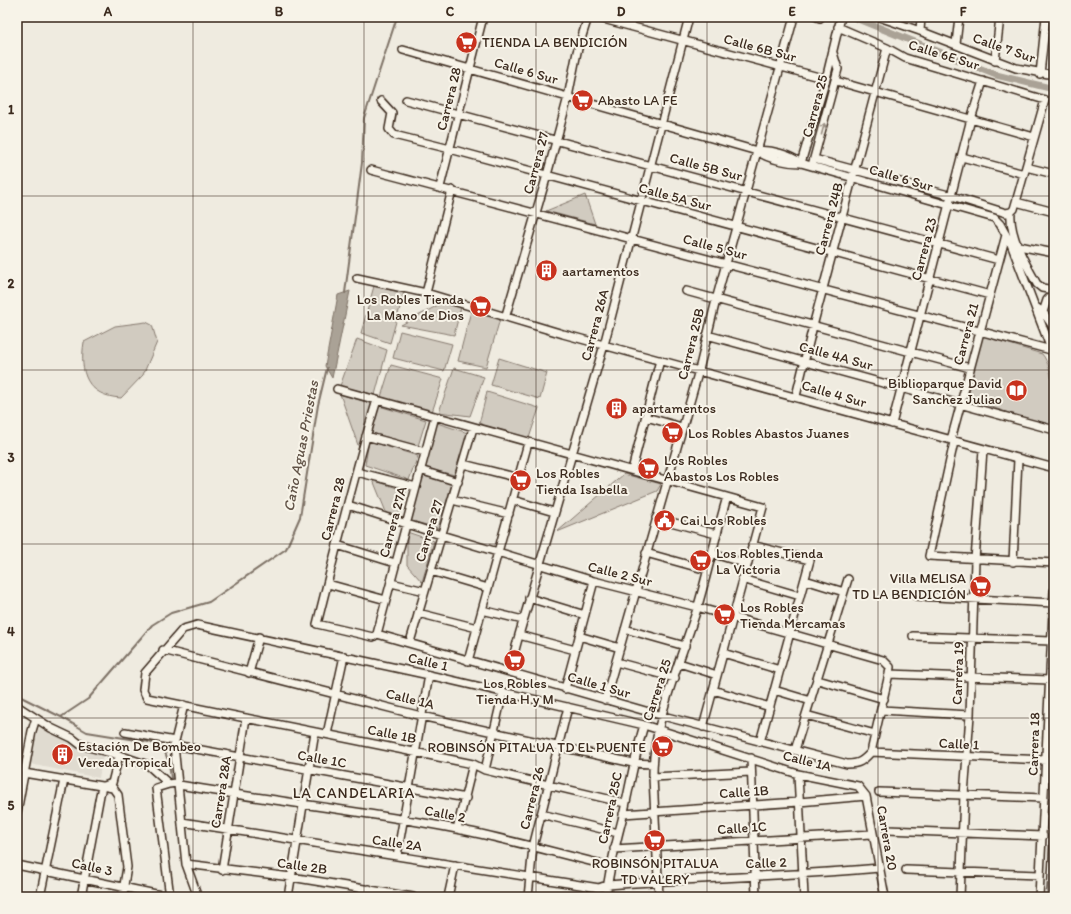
<svg xmlns="http://www.w3.org/2000/svg" width="1071" height="914" viewBox="0 0 1071 914" font-family="Itim,sans-serif">
  <rect width="100%" height="100%" fill="#efebe0"/>
  <filter id="ink" filterUnits="userSpaceOnUse"><feTurbulence type="fractalNoise" baseFrequency=".025" numOctaves="2"/><feDisplacementMap in="SourceGraphic" scale="8" xChannelSelector="R" yChannelSelector="G"/><feConvolveMatrix kernelMatrix="1 2 1 2 8 2 1 2 1" color-interpolation-filters="sRGB"/></filter>
  <g filter="url(#ink)">
    <path fill="#e0dbd0" d="M40,727L74,744L103,755L99,778L30,764L38,730Z"/>
    <path fill="#d1cbc0" stroke="#867a6f" d="M585,195L595,224L546,211Z
      M374,286L404,293L390,343L361,333Z
      M442,303L461,307L454,335L401,325Z
      M471,311L500,319L486,367L458,361Z
      M146,322L152,325L157,342L143,375L121,398C87,396 79,373 84,342L115,326Z
      M400,331L452,344L444,371L393,358Z
      M983,336L1042,354C1055,369 1054,408 1054,429L969,399L970,381Z
      M357,339L387,350L375,395L340,386Z
      M499,358L547,373L540,399L491,385Z
      M391,365L443,379L432,412L381,397Z
      M454,368L484,377L470,416L439,412Z
      M487,392L539,408L529,438L479,424Z
      M340,394L372,404L359,448Z
      M379,406L426,420L418,446L372,433Z
      M437,423L468,433L455,475L423,468Z
      M369,441L418,456L409,480L365,465Z
      M624,474L661,484L657,491L557,532Z
      M421,475L452,484L438,528L408,520Z
      M373,480L406,491L399,516L386,512Z
      M407,532L434,541L422,582L407,565Z"/>
    <path fill="#aaa296" stroke="#7e7266" d="M350,291L332,378L325,366L338,295Z"/>
    <g fill="none" stroke-linecap="round" stroke-linejoin="round">
      <path stroke="#7e7266" stroke-width="2" d="M345,293L362,163L364,118L397,17
        M17,695L61,717L88,699L152,625L171,613L209,602L286,549L300,517L318,405L327,368
        M61,717L87,732L149,742L163,747L169,763L171,778"/>
      <path stroke="#aaa296" stroke-width="7" d="M853,17L996,75L1054,89"/>
      <defs>
        <path id="minor" d="M596,17L826,79
          M817,17L820,18
          M879,17L920,31L1016,68L1054,75
          M838,27L887,48L905,58L1045,100L1014,209L1011,212
          M920,31L921,17
          M956,44L959,17
          M403,50L757,151C768,159 787,163 801,163L994,218L1000,224L1011,244L1054,357
          M995,61L1000,17
          M1040,74L1046,17
          M836,81L1034,137
          M406,100L999,260
          M381,101L392,113L389,129L394,135L450,149L990,295
          M757,151C771,149 790,155 801,163
          M962,157L1024,174
          M814,159L952,196L1006,213L1011,212
          M813,162L838,69L833,53
          M801,163L826,79L841,17
          M1026,167L1054,174
          M371,170L1051,350
          M440,187L483,17
          M1016,202L1054,212
          M1011,212C1009,236 1025,263 1037,284L1042,288L1054,290
          M1019,246L1054,253
          M357,278L426,293L563,334L1054,468
          M686,291L970,368
          M426,293L452,190
          M1036,307L1043,312L1054,328
          M1043,312L1047,300L1054,293
          M506,315L547,175L568,97L577,52L588,17
          M707,335L1051,429
          M337,389L763,507L703,727
          M796,396L813,326L887,48
          M646,417L682,427
          M892,424L971,119L983,81
          M366,436L425,452
          M951,440L1006,235
          M954,442L929,556L1054,563
          M463,464L519,478
          M420,470L458,482
          M632,470L660,360
          M357,472L416,487
          M452,500L509,514
          M513,500L554,512
          M348,505L441,535L594,581L697,607L883,660L890,667L889,674L871,752C863,761 859,764 847,764L663,716L377,634L373,637L317,624C336,549 354,474 377,400
          M656,518L716,534
          M337,545L395,563
          M752,545L810,560L760,742
          M646,553L707,570
          M711,553L747,564
          M1013,562L1018,459
          M431,571L488,588
          M742,579L800,596
          M805,580L844,592
          M391,583L425,591
          M328,584L386,600
          M917,596L1054,603
          M529,598L585,615
          M482,610L523,620
          M418,613L477,628
          M625,629L685,646
          M377,634L435,416
          M519,635L575,650
          M579,636L620,648
          M913,636L1051,641
          M410,642L473,428
          M163,650L421,716L633,763L653,764
          M723,653L780,670
          M468,661L528,443
          M616,662L675,678
          M679,663L717,675
          M514,672L511,665L519,635L604,345L689,17
          M249,673L259,637
          M889,674L1049,680
          M818,680L884,699
          M565,689L594,581
          M713,690L770,707
          M774,690L811,701
          M605,700L699,370L716,300L794,17
          M184,705L174,745L186,864L198,897
          M17,706L51,728L72,738L81,745L119,755L148,765L169,784L176,783L179,785C271,801 365,811 457,829C508,839 559,854 610,866
          M881,710L970,715
          M806,715L875,734
          M125,732L175,741
          M327,734L344,656
          M174,745L466,798
          M795,750L848,579
          M871,752L1046,760
          M751,758L756,897
          M485,770L503,692
          M24,773L113,788L118,795L127,867L122,897
          M798,774L804,897
          M653,777L751,772
          M169,784L156,788L170,897
          M879,792L1044,798
          M625,803L485,770L473,764L147,698L143,690L145,673L183,629L197,625L429,675L644,725L798,774L858,786L866,796L885,897
          M17,812L32,731L36,718
          M541,814L618,833
          M623,814L799,802L866,796
          M182,822L599,888L607,885C697,878 788,876 879,868
          M457,829L473,764
          M887,830L1043,836
          M614,849L872,834
          M397,856L429,675
          M186,864L291,877L413,897
          M17,865L170,897
          M222,870L246,718
          M906,870L1040,875
          M40,897L64,780
          M81,897L100,795L102,787L112,783L119,755
          M288,897L315,732
          M368,897L369,889
          M448,897L455,865
          M528,897L533,847L568,707
          M606,897C609,869 616,843 623,816C630,785 635,755 644,725
          M659,897L653,777C652,724 681,660 697,609C708,572 716,534 727,497
          M960,897L964,795L970,715L975,560L983,450
          M1039,897L1054,591
          M1051,897L1054,839"/>
      </defs>
      <use href="#minor" stroke="#3b2a1e" stroke-width="10"/>
      <use href="#minor" stroke="#f7f3e8" stroke-width="7"/>
    </g>
    <defs><path id="oneway-shaft" d="M-6 0H5M1.5-3L5.5 0L1.5 3" fill="none" stroke-width="1.6" stroke-linecap="round" stroke-linejoin="round"/></defs>
    <use stroke="#998e83" href="#oneway-shaft" transform="translate(823 129) rotate(-75)"/>
  </g>
  <path fill="none" stroke="#3b2a1e" stroke-width="1" stroke-opacity="0.55" d="M193,17V897M364,17V897M536,17V897M707,17V897M878,17V897M17,196H1054M17,370H1054M17,544H1054M17,718H1054"/>
  <defs>
    <symbol id="supermarket-disc" viewBox="-11 -11 22 22"><circle r="9.5" fill="#c8321e" stroke="#f7f3e8"/><path d="M-6-5.5h2.5l.6 2H6L4.5 2H-2.5L-4.4-4H-6ZM-1.5 3.2a1.3 1.3 0 1 0 .1 0ZM3 3.2a1.3 1.3 0 1 0 .1 0Z" fill="#fff"/></symbol>
    <symbol id="building-disc" viewBox="-11 -11 22 22"><circle r="9.5" fill="#c8321e" stroke="#f7f3e8"/><path d="M-4-6H4V6H1V3H-1V6H-4ZM-2.5-4.3h1.7v1.8h-1.7ZM.8-4.3h1.7v1.8H.8ZM-2.5-1h1.7V.8h-1.7ZM.8-1h1.7V.8H.8Z" fill="#fff"/></symbol>
    <symbol id="library-disc" viewBox="-11 -11 22 22"><circle r="9.5" fill="#c8321e" stroke="#f7f3e8"/><path d="M-6-4Q-3-5.5-.7-3.5V5Q-3 3-6 4ZM6-4Q3-5.5 .7-3.5V5Q3 3 6 4Z" fill="#fff"/></symbol>
    <symbol id="civic-disc" viewBox="-11 -11 22 22"><circle r="9.5" fill="#c8321e" stroke="#f7f3e8"/><path d="M-.6-6.5H3V-4.5H.6V-3L4-1V1h2V6H-6V1h2V-1L-.6-3ZM-1.2 2.5V6h2.4V2.5Z" fill="#fff"/></symbol>
  </defs>
  <g fill-rule="evenodd">
    <use href="#supermarket-disc" x="454" y="30" width="25" height="25"/>
    <use href="#supermarket-disc" x="570" y="88" width="25" height="25"/>
    <use href="#building-disc" x="534" y="258" width="25" height="25"/>
    <use href="#supermarket-disc" x="468" y="294" width="25" height="25"/>
    <use href="#library-disc" x="1004" y="378" width="25" height="25"/>
    <use href="#building-disc" x="604" y="396" width="25" height="25"/>
    <use href="#supermarket-disc" x="660" y="420" width="25" height="25"/>
    <use href="#supermarket-disc" x="636" y="456" width="25" height="25"/>
    <use href="#supermarket-disc" x="508" y="468" width="25" height="25"/>
    <use href="#civic-disc" x="652" y="508" width="25" height="25"/>
    <use href="#supermarket-disc" x="688" y="548" width="25" height="25"/>
    <use href="#supermarket-disc" x="968" y="574" width="25" height="25"/>
    <use href="#supermarket-disc" x="712" y="602" width="25" height="25"/>
    <use href="#supermarket-disc" x="502" y="648" width="25" height="25"/>
    <use href="#supermarket-disc" x="650" y="734" width="25" height="25"/>
    <use href="#building-disc" x="50" y="742" width="25" height="25"/>
    <use href="#supermarket-disc" x="642" y="828" width="25" height="25"/>
  </g>
  <g text-anchor="middle" dominant-baseline="central" stroke-width="4" stroke-linejoin="round" paint-order="stroke">
    <g font-size="14" fill="#3b2a1e" stroke="#f7f3e8" text-anchor="start">
      <text x="482" y="42">TIENDA LA BENDICIÓN</text>
      <text x="598" y="100">Abasto LA FE</text>
      <text x="562" y="271">aartamentos</text>
      <text x="464" y="299" text-anchor="end">Los Robles Tienda<tspan x="464" dy="16">La Mano de Dios</tspan></text>
      <text x="1002" y="383" text-anchor="end">Biblioparque David<tspan x="1002" dy="16">Sanchez Juliao</tspan></text>
      <text x="632" y="408">apartamentos</text>
      <text x="688" y="433">Los Robles Abastos Juanes</text>
      <text x="664" y="460">Los Robles<tspan x="664" dy="16">Abastos Los Robles</tspan></text>
      <text x="536" y="473">Los Robles<tspan x="536" dy="16">Tienda Isabella</tspan></text>
      <text x="680" y="520">Cai Los Robles</text>
      <text x="716" y="553">Los Robles Tienda<tspan x="716" dy="16">La Victoria</tspan></text>
      <text x="966" y="578" text-anchor="end">Villa MELISA<tspan x="966" dy="16">TD LA BENDICIÓN</tspan></text>
      <text x="740" y="607">Los Robles<tspan x="740" dy="16">Tienda Mercamas</tspan></text>
      <text x="515" y="683" text-anchor="middle">Los Robles<tspan x="515" dy="16">Tienda H y M</tspan></text>
      <text x="78" y="746">Estación De Bombeo<tspan x="78" dy="16">Vereda Tropical</tspan></text>
      <text x="646" y="747" text-anchor="end">ROBINSÓN PITALUA TD EL PUENTE</text>
      <text x="655" y="863" text-anchor="middle">ROBINSÓN PITALUA<tspan x="655" dy="16">TD VALERY</tspan></text>
    </g>
    <g font-size="14" fill="#3b2a1e" stroke="#f7f3e8">
      <text transform="translate(760 48) rotate(15)">Calle 6B Sur</text>
      <text transform="translate(1004 48) rotate(19)">Calle 7 Sur</text>
      <text transform="translate(944 55) rotate(17)">Calle 6E Sur</text>
      <text transform="translate(526 71) rotate(16)">Calle 6 Sur</text>
      <text transform="translate(449 99) rotate(-76)">Carrera 28</text>
      <text transform="translate(815 106) rotate(-75)">Carrera 25</text>
      <text transform="translate(536 163) rotate(-75)">Carrera 27</text>
      <text transform="translate(706 167) rotate(15)">Calle 5B Sur</text>
      <text transform="translate(901 178) rotate(16)">Calle 6 Sur</text>
      <text transform="translate(675 197) rotate(15)">Calle 5A Sur</text>
      <text transform="translate(829 219) rotate(-75)">Carrera 24B</text>
      <text transform="translate(715 247) rotate(15)">Calle 5 Sur</text>
      <text transform="translate(924 249) rotate(-75)">Carrera 23</text>
      <text transform="translate(595 325) rotate(-75)">Carrera 26A</text>
      <text transform="translate(966 334) rotate(-75)">Carrera 21</text>
      <text transform="translate(691 344) rotate(-76)">Carrera 25B</text>
      <text transform="translate(836 356) rotate(15)">Calle 4A Sur</text>
      <text transform="translate(834 394) rotate(16)">Calle 4 Sur</text>
      <text transform="translate(333 509) rotate(-76)">Carrera 28</text>
      <text transform="translate(393 522) rotate(-75)">Carrera 27A</text>
      <text transform="translate(429 531) rotate(-73)">Carrera 27</text>
      <text transform="translate(620 574) rotate(14)">Calle 2 Sur</text>
      <text transform="translate(428 662) rotate(13)">Calle 1</text>
      <text transform="translate(958 673) rotate(-88)">Carrera 19</text>
      <text transform="translate(599 685) rotate(16)">Calle 1 Sur</text>
      <text transform="translate(657 690) rotate(-72)">Carrera 25</text>
      <text transform="translate(410 699) rotate(14)">Calle 1A</text>
      <text transform="translate(392 734) rotate(11)">Calle 1B</text>
      <text transform="translate(959 744) rotate(3)">Calle 1</text>
      <text transform="translate(1034 744) rotate(-88)">Carrera 18</text>
      <text transform="translate(322 759) rotate(10)">Calle 1C</text>
      <text transform="translate(807 761) rotate(14)">Calle 1A</text>
      <text transform="translate(221 792) rotate(-81)">Carrera 28A</text>
      <text transform="translate(744 792) rotate(-4)">Calle 1B</text>
      <text transform="translate(532 798) rotate(-76)">Carrera 26</text>
      <text transform="translate(610 808) rotate(-78)">Carrera 25C</text>
      <text transform="translate(445 814) rotate(11)">Calle 2</text>
      <text transform="translate(742 828) rotate(-4)">Calle 1C</text>
      <text transform="translate(887 838) rotate(80)">Carrera 20</text>
      <text transform="translate(397 843) rotate(8)">Calle 2A</text>
      <text transform="translate(766 863) rotate(-2)">Calle 2</text>
      <text transform="translate(302 866) rotate(8)">Calle 2B</text>
      <text transform="translate(92 867) rotate(12)">Calle 3</text>
    </g>
    <g font-size="15" font-style="italic" fill="#625448" stroke="#f7f3e8">
      <text transform="translate(301 446) rotate(-79)">Caño Aguas Priestas</text>
    </g>
    <g font-size="15" letter-spacing="1" fill="#3b2a1e" stroke="#f7f3e8">
      <text x="354" y="793">LA CANDELARIA</text>
    </g>
  </g>
  <rect width="1071" height="914" fill="none" stroke="#f7f3e8" stroke-width="44"/>
  <rect x="22" y="22" width="1027" height="870" fill="none" stroke="#3b2a1e" stroke-width="1.5"/>
  <g font-size="13" text-anchor="middle" font-weight="bold" fill="#3b2a1e">
    <text x="108" y="16">A</text>
    <text x="279" y="16">B</text>
    <text x="450" y="16">C</text>
    <text x="621" y="16">D</text>
    <text x="792" y="16">E</text>
    <text x="963" y="16">F</text>
    <text x="11" y="114">1</text>
    <text x="11" y="288">2</text>
    <text x="11" y="462">3</text>
    <text x="11" y="636">4</text>
    <text x="11" y="810">5</text>
  </g>
</svg>
